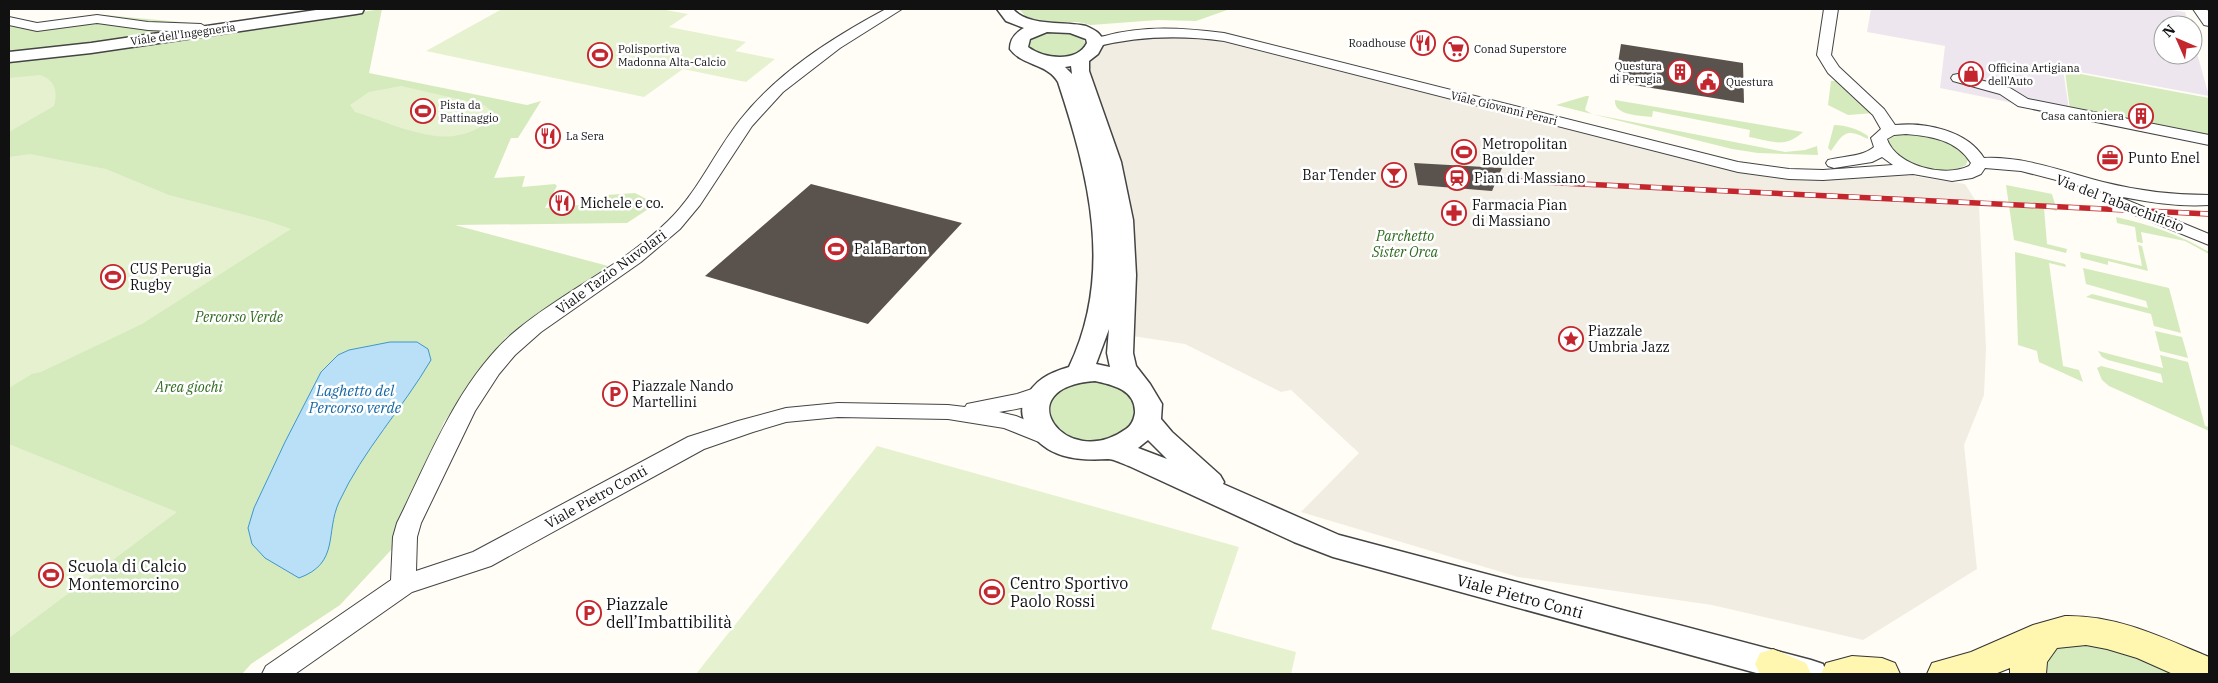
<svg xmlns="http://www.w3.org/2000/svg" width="2218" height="683" viewBox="0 0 2218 683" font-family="'IBM Plex Serif',serif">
  <rect width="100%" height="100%" fill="#fffdf5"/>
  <path fill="#eee6ef" d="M1871,9H2163L2185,12L2189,25H2163V55H2193V39L2209,96L2063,69L2069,110L2208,138L2209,143L1940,88L1945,46L1867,32Z"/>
  <path fill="#d5ebbd" d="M382,9L369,73L527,105L541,101L518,138H511L494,178L525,176L522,187L555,184L557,186L545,208L603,203L607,195L635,193L656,204L627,223L455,225L608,266L505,338L444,422L392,549L340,605L251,664L242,674H9V60L138,44Z
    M1019,9H1230L1196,21L1158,20L1091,25L1078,22H1051L1026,17Z
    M104,15L191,23L185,31L9,54V24C39,30 75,27 104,15Z
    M1047,31H1066L1081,36L1086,44C1075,65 1046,56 1029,50L1027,46L1032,37Z
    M2065,71L2209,98V137L2070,110Z
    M1831,81H1837L1874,113L1848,115L1828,105Z
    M1586,96H1589L1585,110L1592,114L1785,152L1805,150L1817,146L1818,155L1758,153L1732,149L1556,105Z
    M1615,100L1803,132C1784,149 1773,141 1749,137L1750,130L1653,111L1652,117C1640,115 1614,116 1615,100Z
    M1834,125C1846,125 1858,129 1868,136V139C1846,128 1844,132 1831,151L1828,148Z
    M1910,133C1931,137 1955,139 1968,159L1966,165C1948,175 1918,170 1901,159C1896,155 1891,149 1887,144L1890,138L1897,134Z
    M2006,185L2052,194L2057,211L2044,208L2047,244L2067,249L2066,253L2014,240Z
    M2116,217C2150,225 2179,234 2209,252V254L2185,241L2141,232L2143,243L2137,242L2135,227L2117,223Z
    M2138,245L2142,246L2148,271L2108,261V265L2081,258L2080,252L2142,266Z
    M2015,252L2065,264L2066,267L2049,263L2063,366L2079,370L2083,382L2039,362L2037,351L2018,345Z
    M2083,268L2169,288L2181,333L2154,326L2151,314L2086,297L2092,294L2148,308L2146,301L2086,284Z
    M2155,331L2182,337L2188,358L2160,351Z
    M2098,351L2163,368L2160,355L2188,362L2205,426L2209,427V431L2109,386L2102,380L2097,368L2101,366L2109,368L2163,383L2161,374L2108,360L2102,357Z
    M1093,379L1122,386L1138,405L1132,427L1107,442H1075L1052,429L1047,400L1066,384Z
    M2064,643L2124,649L2184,674H2040L2038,669L2043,653Z"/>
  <path fill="#e6f2cf" d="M502,9H660L688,14L669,27L746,42L735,51L775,59L746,82L683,69L644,97L426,51Z
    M40,75C55,80 58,91 54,106L9,132V78Z
    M401,86L484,105L494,113C484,131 456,139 436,136C409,133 381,120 355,112L350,105L369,92Z
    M30,154L106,169L169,195L268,221L291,229L142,324L41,372L32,374L9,388V157Z
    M9,444L177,512L9,638Z
    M877,446L1239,547L1211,629L1296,652L1291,674H696Z"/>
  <path fill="#f1ede2" d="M1169,36L1215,40L1737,171L1840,178L1907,175L1965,184L1979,206L1986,348L1984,395L1964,445L1977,569L1863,640L1712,605L1518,577L1301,512L1359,453L1291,390L1281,392L1185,344L1126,335L1133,298L1135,250L1127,198L1085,68L1094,52L1101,45L1108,42Z"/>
  <path fill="#b9e0f7" stroke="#3f96cf" d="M390,342H417L428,349L431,360C403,408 363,450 339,502C325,533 340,563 299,578L265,558L252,544L248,528L254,508L285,442L321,372L338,355L349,350Z"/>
  <path fill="#5a524d" d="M1621,44L1743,63L1744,103L1615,82Z
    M1414,163L1502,168L1492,191L1418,185Z
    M811,184L962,223L868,324L705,276Z"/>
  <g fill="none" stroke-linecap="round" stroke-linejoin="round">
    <defs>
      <path id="minor" d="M886,9H902L840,48L783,92L752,126L700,205L680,229L641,262L541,332L515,355L499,374L475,411L421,523L417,537L416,571L473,552L688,437L738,421L786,408L838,403L948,405L965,407L967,404L1017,394L1041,386L1048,388L1052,393C1043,407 1014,409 999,412L1016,416L1057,433L1060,438L1057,443L1049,446L1004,428L948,419L838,417L786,422L753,432L704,449L491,566L412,592L295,674H262L266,666L391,580L393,537L397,523C429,459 457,383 512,334C561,292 621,267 668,221C698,192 714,153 740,120C778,72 832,38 886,9Z
        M1824,9H1838L1831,55L1839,67L1884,109L1895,125C1925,122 1967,130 1984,158C2024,156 2065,172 2103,182C2139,191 2173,195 2209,195V205C2178,207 2148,202 2117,196L2209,234V245L2108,204L2105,200L2108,196L2114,195L2021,171L1985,168L1981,174L1972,178L1952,181L1913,174L1823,180L1789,179L1738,172L1224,41C1179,35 1139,36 1095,47L1088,43C1092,38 1099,37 1105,36C1144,25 1184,28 1224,33L1738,162L1789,169L1823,170L1893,165L1882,157L1872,162L1834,168L1828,166L1826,163L1828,160C1843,156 1862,157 1874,147L1871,138L1881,129L1873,115L1828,73L1817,55ZM1906,134C1931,136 1957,140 1971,163L1969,166C1945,178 1896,166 1887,139L1894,135Z
        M2193,9H2207L2209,13V26L2204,25Z
        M97,15L148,22L201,24L208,28L204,35H194L192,32L148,30L97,23L37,31L9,25V17L37,23Z
        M1958,74L2010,88L2028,99L2209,135V145L2018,106L2000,94L1953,81L1951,78L1953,75Z"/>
      <path id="tertiary" d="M323,9H364L362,13L356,14L91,53L9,62V52L91,43Z
        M997,9H1013C1028,27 1064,21 1086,26C1095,30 1101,33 1104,43L1098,54L1089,61V71L1121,162L1133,220L1136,275L1133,353L1136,366L1150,384L1162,404L1161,419L1172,432L1220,475L1224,482L1223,484L1339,535L1811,660L1823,664L1827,674H1760L1333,557L1294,542L1129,466C1123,464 1114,459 1108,459C1077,461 1045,458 1028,428C1022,419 1020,409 1025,400C1034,380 1049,373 1069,367C1114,273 1089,176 1058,82C1047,63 1022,66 1010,49C1010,39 1015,33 1024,28L1006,21ZM1047,32L1070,33L1086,39L1087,43C1077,63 1044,59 1028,47L1030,39ZM1071,66L1072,74L1065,67ZM1109,329L1107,353L1110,367L1096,364ZM1095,381C1113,385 1136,390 1135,413C1134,419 1132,425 1126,429C1065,473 1005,387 1095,381ZM1148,440L1167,459L1138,448Z"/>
      <path id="secondary" d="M2065,616C2117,615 2162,637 2209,657V674H2173L2137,658L2107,649L2086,645L2057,648L2047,662L2046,674H2010V668L1995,674H1927L1932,663L1971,652L2033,625Z
        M1773,649L1806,663L1811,674H1760L1755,664L1760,653Z
        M1852,656L1882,658L1895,663L1900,674H1821L1826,663Z"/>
    </defs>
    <use href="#minor" stroke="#444" stroke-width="2"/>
    <use href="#tertiary" stroke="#444" stroke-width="3"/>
    <use href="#secondary" stroke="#333" stroke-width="2"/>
    <use href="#minor" fill="#fff" fill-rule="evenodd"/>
    <use href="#tertiary" fill="#fff" fill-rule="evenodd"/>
    <use href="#secondary" fill="#fff6b0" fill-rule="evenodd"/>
    <defs>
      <path id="rail" d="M1497,180L2209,214"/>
    </defs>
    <use href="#rail" stroke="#c4262e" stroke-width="5.5"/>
    <use href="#rail" stroke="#fff" stroke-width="4" stroke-dasharray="11" stroke-linecap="butt"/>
  </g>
  <defs>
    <symbol id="restaurant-ring" viewBox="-11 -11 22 22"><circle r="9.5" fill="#fff" stroke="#c4262e" stroke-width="1.5"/><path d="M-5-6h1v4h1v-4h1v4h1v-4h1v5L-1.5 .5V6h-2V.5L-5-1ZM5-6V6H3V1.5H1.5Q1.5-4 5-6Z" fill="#c4262e"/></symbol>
    <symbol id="supermarket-ring" viewBox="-11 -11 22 22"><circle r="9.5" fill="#fff" stroke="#c4262e" stroke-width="1.5"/><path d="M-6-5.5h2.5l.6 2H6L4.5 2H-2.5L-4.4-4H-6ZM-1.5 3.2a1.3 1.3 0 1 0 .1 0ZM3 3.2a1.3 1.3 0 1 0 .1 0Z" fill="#c4262e"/></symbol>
    <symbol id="stadium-ring" viewBox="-11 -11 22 22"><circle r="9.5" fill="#fff" stroke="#c4262e" stroke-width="1.5"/><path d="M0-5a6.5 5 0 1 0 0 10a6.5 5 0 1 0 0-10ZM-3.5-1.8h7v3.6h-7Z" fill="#c4262e"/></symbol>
    <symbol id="building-ring" viewBox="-11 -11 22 22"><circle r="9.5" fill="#fff" stroke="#c4262e" stroke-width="1.5"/><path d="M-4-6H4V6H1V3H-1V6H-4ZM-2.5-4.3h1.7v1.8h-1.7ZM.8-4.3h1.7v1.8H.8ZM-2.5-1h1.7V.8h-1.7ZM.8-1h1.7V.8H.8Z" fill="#c4262e"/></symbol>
    <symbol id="shop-ring" viewBox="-11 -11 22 22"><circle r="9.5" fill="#fff" stroke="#c4262e" stroke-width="1.5"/><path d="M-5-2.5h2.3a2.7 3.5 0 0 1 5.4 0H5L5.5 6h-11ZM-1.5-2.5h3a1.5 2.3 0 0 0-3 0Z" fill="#c4262e"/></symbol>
    <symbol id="civic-ring" viewBox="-11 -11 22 22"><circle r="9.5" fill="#fff" stroke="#c4262e" stroke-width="1.5"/><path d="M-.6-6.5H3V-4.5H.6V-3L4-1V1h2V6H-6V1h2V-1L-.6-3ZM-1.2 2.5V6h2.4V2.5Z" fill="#c4262e"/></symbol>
    <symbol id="office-ring" viewBox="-11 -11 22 22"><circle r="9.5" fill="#fff" stroke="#c4262e" stroke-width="1.5"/><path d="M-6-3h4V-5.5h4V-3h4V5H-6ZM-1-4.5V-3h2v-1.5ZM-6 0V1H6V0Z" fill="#c4262e"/></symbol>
    <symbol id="bar-ring" viewBox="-11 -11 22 22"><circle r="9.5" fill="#fff" stroke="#c4262e" stroke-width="1.5"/><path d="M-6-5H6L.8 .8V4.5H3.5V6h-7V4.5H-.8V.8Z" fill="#c4262e"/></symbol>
    <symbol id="station-ring" viewBox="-11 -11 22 22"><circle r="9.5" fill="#fff" stroke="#c4262e" stroke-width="1.5"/><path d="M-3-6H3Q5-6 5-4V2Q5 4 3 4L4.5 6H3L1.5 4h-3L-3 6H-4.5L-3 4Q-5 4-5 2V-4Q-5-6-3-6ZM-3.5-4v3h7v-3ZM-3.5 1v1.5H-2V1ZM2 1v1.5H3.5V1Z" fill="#c4262e"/></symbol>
    <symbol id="pharmacy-ring" viewBox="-11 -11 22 22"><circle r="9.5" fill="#fff" stroke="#c4262e" stroke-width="1.5"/><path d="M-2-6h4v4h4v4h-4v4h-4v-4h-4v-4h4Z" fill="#c4262e"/></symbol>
    <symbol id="sight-ring" viewBox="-11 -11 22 22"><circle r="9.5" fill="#fff" stroke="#c4262e" stroke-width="1.5"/><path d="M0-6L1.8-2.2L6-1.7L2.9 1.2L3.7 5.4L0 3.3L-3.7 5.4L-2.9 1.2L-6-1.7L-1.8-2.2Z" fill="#c4262e"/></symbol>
    <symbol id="parking-ring" viewBox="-11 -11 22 22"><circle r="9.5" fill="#fff" stroke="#c4262e" stroke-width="1.5"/><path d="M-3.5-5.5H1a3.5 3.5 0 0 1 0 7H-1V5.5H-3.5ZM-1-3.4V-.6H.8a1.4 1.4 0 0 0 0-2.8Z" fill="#c4262e"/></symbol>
  </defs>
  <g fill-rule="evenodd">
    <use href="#restaurant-ring" x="1409" y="29" width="28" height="28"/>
    <use href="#supermarket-ring" x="1442" y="35" width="28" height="28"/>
    <use href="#stadium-ring" x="586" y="41" width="28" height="28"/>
    <use href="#building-ring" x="1666" y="58" width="28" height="28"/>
    <use href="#shop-ring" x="1957" y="60" width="28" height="28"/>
    <use href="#civic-ring" x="1694" y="68" width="28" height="28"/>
    <use href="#stadium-ring" x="409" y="97" width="28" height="28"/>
    <use href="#building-ring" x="2127" y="102" width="28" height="28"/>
    <use href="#restaurant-ring" x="534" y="122" width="28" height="28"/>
    <use href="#stadium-ring" x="1450" y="138" width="28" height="28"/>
    <use href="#office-ring" x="2096" y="144" width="28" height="28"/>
    <use href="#bar-ring" x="1380" y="161" width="28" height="28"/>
    <use href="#station-ring" x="1443" y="164" width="28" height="28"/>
    <use href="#restaurant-ring" x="548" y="189" width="28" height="28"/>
    <use href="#pharmacy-ring" x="1440" y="199" width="28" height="28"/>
    <use href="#stadium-ring" x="822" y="235" width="28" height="28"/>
    <use href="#stadium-ring" x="99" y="263" width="28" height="28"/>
    <use href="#sight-ring" x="1557" y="325" width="28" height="28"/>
    <use href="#parking-ring" x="601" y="380" width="28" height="28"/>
    <use href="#stadium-ring" x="37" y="561" width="28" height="28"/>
    <use href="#stadium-ring" x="978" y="578" width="28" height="28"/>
    <use href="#parking-ring" x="575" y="599" width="28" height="28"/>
  </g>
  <g text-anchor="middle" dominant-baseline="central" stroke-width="5" stroke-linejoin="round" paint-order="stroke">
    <g font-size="11" fill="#111" stroke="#fff">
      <text transform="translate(183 34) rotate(-8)">Viale dell'Ingegneria</text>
      <text transform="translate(1504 108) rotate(14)">Viale Giovanni Perari</text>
    </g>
    <g font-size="11" fill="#111" stroke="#fff" text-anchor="start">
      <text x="1406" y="43" text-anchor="end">Roadhouse</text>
      <text x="618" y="49">Polisportiva<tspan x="618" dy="13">Madonna Alta-Calcio</tspan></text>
      <text x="1474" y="49">Conad Superstore</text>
      <text x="1662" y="66" text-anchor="end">Questura<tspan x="1662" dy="13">di Perugia</tspan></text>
      <text x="1988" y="68">Officina Artigiana<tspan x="1988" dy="13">dell'Auto</tspan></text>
      <text x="1726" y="82">Questura</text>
      <text x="440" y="105">Pista da<tspan x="440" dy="13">Pattinaggio</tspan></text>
      <text x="2124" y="116" text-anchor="end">Casa cantoniera</text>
      <text x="566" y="136">La Sera</text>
    </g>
    <g font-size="14" fill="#111" stroke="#fff" text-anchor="start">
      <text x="1482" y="144">Metropolitan<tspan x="1482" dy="16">Boulder</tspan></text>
      <text x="2128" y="158">Punto Enel</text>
      <text x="1376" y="175" text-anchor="end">Bar Tender</text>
      <text x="1474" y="178">Pian di Massiano</text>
      <text x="580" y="203">Michele e co.</text>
      <text x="1472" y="205">Farmacia Pian<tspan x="1472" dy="16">di Massiano</tspan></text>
      <text x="854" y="249">PalaBarton</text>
      <text x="130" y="269">CUS Perugia<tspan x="130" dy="16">Rugby</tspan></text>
      <text x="1588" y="331">Piazzale<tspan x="1588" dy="16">Umbria Jazz</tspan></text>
      <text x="632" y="386">Piazzale Nando<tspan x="632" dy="16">Martellini</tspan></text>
    </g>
    <g font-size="14" fill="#111" stroke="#fff">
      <text transform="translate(2120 203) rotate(21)">Via del Tabacchificio</text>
      <text transform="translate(611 272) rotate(-36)">Viale Tazio Nuvolari</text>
      <text transform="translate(596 497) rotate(-29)">Viale Pietro Conti</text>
    </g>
    <g font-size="14" font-style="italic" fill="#2f6b1f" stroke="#fff">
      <text x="1405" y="236">Parchetto<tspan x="1405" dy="16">Sister Orca</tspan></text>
      <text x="239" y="317">Percorso Verde</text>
      <text x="189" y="387">Area giochi</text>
    </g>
    <g font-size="15" font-style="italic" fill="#1768a6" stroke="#fff">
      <text x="355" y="390">Laghetto del<tspan x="355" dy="17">Percorso verde</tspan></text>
    </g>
    <g font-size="16" fill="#111" stroke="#fff" text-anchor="start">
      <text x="68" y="566">Scuola di Calcio<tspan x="68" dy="18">Montemorcino</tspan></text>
      <text x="1010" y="583">Centro Sportivo<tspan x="1010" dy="18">Paolo Rossi</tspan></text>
      <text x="606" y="604">Piazzale<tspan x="606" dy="18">dell’Imbattibilità</tspan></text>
    </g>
    <g font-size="16" fill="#111" stroke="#fff">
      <text transform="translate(1520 596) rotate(15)">Viale Pietro Conti</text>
    </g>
  </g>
  <rect width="2218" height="683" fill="none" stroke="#111111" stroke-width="20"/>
  <g transform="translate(2178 40) rotate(315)"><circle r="24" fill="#ffffff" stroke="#a0a0a0"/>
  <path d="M0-4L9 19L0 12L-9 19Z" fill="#c4262e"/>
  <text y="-8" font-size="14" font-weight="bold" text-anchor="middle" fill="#111111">N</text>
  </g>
</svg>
